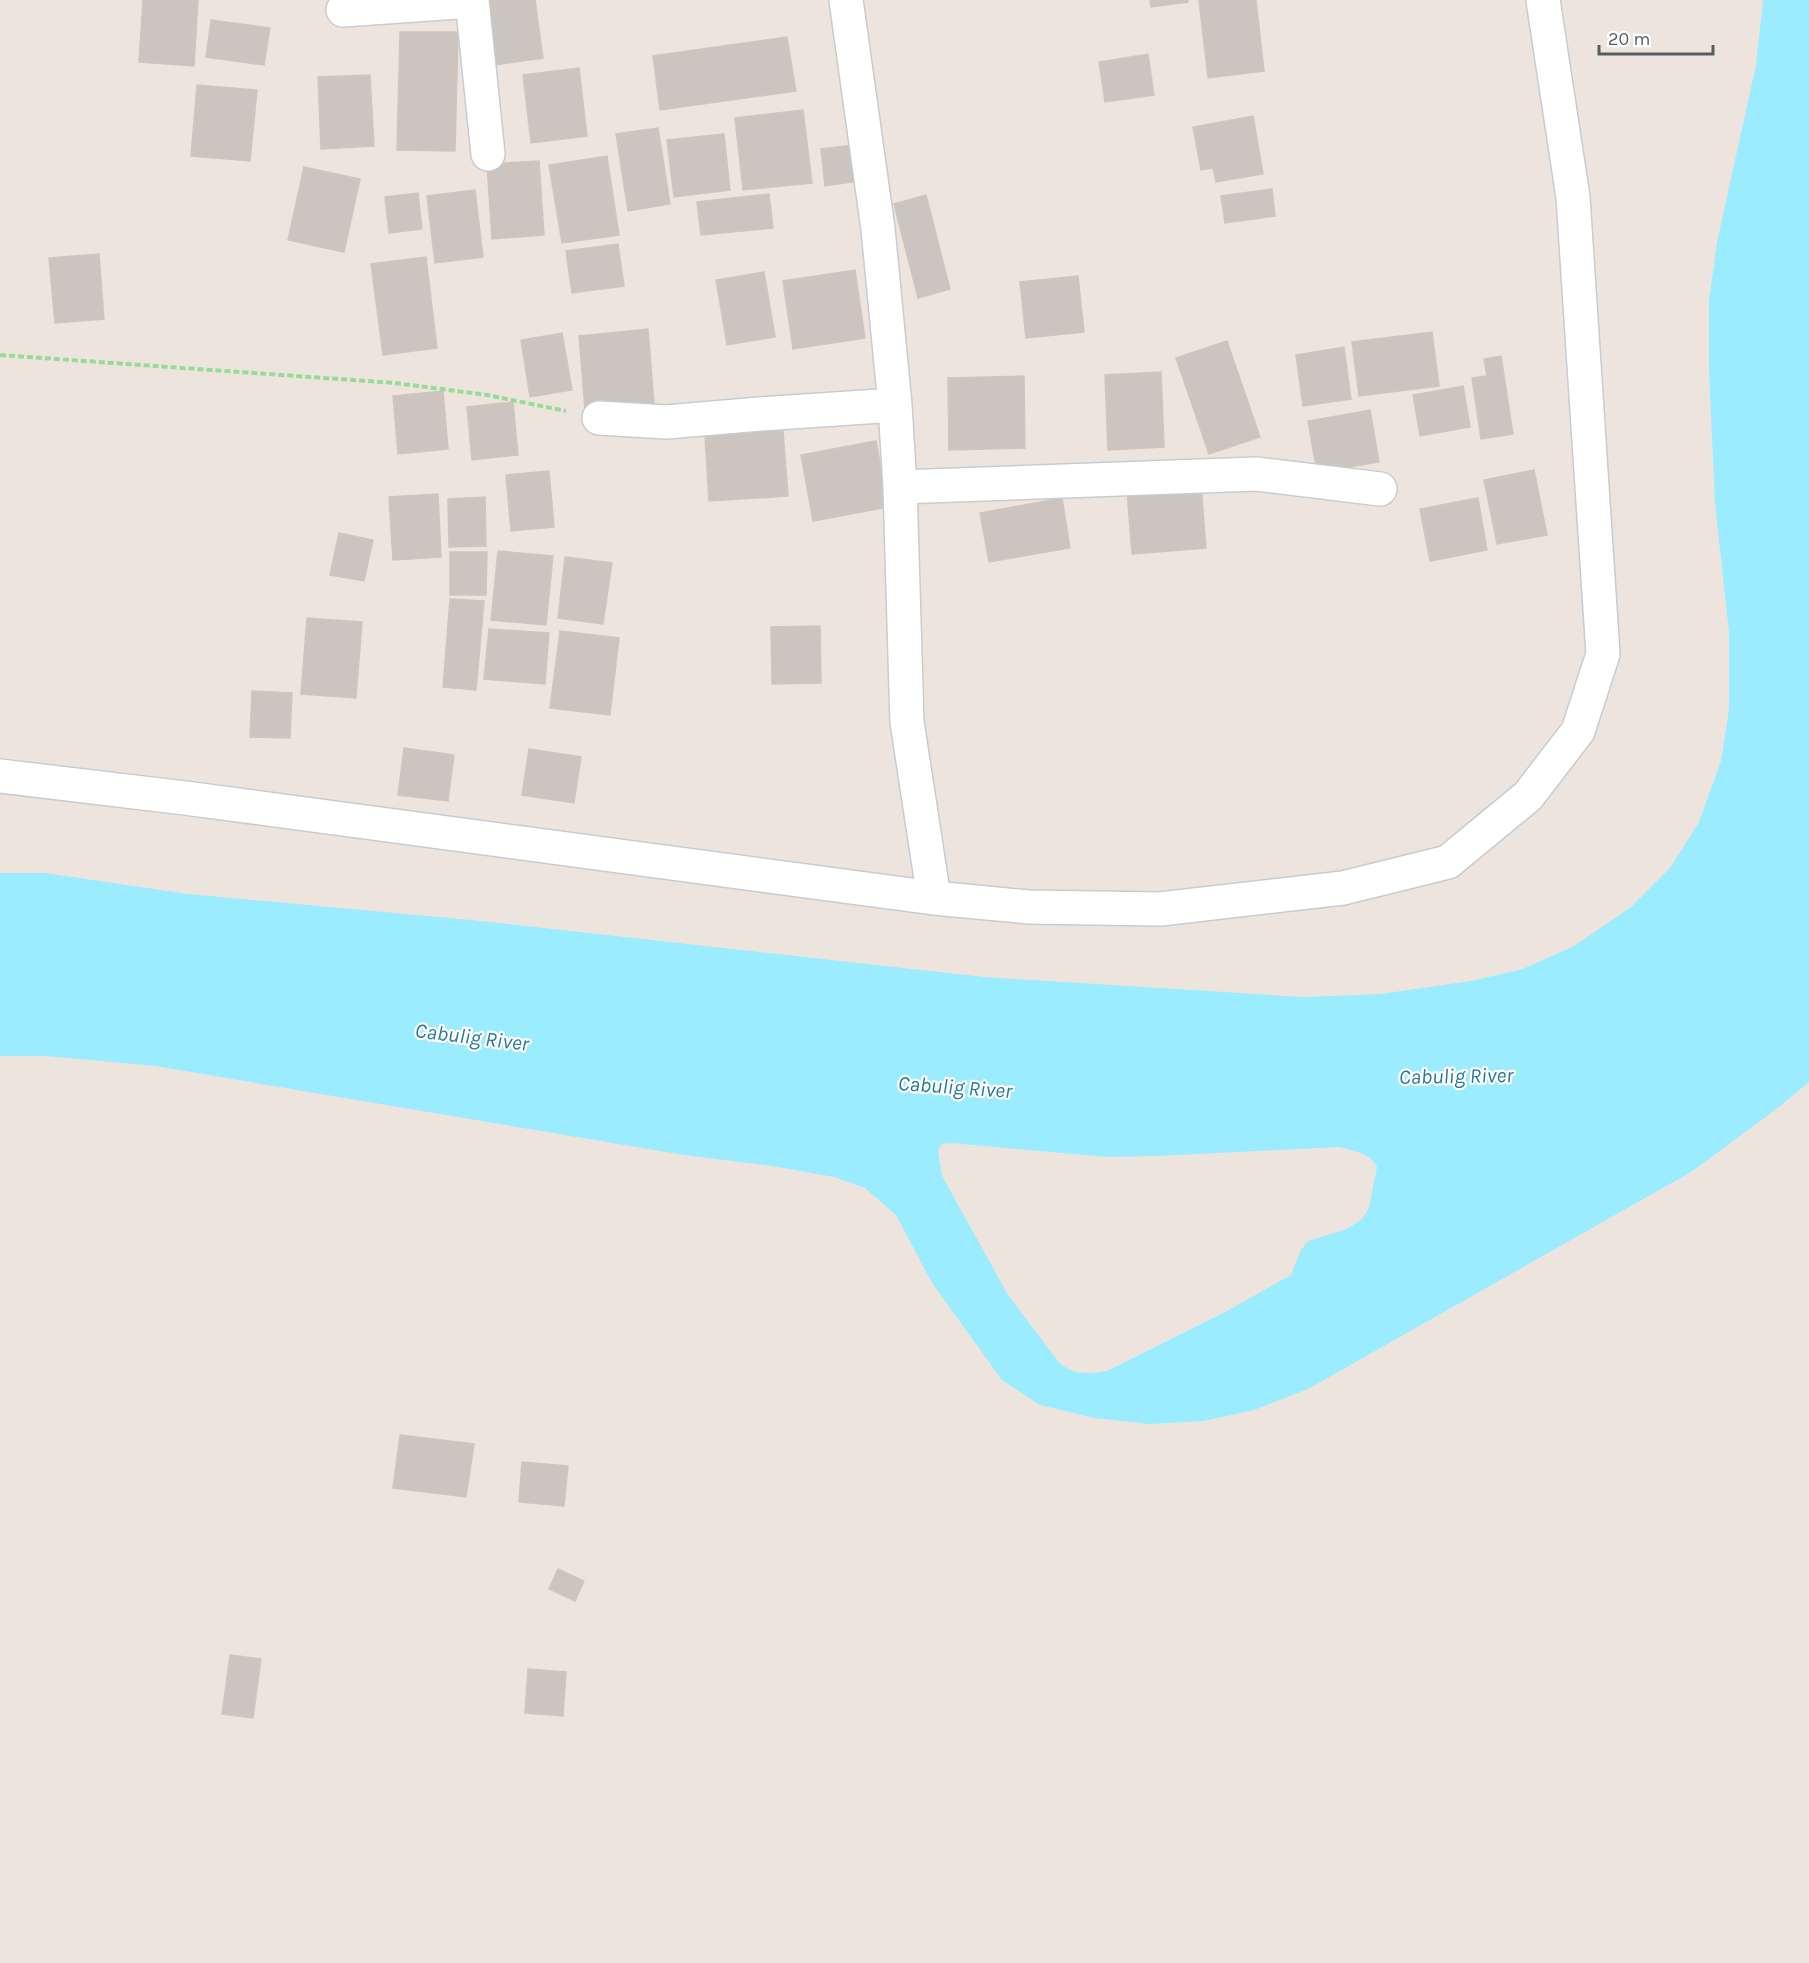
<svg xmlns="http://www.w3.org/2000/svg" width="1809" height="1963" viewBox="0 0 1809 1963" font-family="Karla,sans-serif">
  <rect width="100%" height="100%" fill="#ede5dd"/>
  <path fill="#9becff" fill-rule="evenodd" d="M1763,0H1809V1082L1774,1111L1691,1172L1308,1389L1254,1410L1204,1421L1149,1424L1094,1418L1040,1405L1002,1380L932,1283L896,1215L865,1188L834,1177L772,1166L684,1155L155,1066L46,1056H0V873H45L188,894L471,920L984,977L1304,997L1381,994L1471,981L1523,969L1574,946L1631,907L1670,868L1699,822L1721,761L1729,709V632L1715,504L1709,370V301L1717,242L1756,65ZM950,1143L1107,1157L1158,1156L1339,1147C1354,1151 1370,1153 1377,1167L1369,1208L1362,1219L1347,1229L1308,1241L1301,1250L1291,1275L1225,1312L1107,1371L1091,1373L1075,1372L1061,1365L1008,1295L942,1176L938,1150L942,1144Z"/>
  <path fill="#ccc4bf" stroke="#d2c5bb" stroke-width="1.5" d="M143,0H198L194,66L139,62Z
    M486,0H535L543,58L495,65Z
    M1150,0H1188V2L1151,7Z
    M1199,0H1256L1264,71L1208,78Z
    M211,20L270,28L264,65L206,57Z
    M400,32H458L455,151L397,150Z
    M787,37L796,91L660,110L653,56Z
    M1148,54L1154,95L1105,102L1099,62Z
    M579,68L587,136L531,143L523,75Z
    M370,75L374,146L321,149L318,77Z
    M197,85L257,90L250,161L191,156Z
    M803,110L812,183L743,190L735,118Z
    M1253,116L1263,174L1216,182L1213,168L1201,170L1193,127Z
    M658,128L670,204L628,211L616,134Z
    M724,134L730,190L674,197L667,140Z
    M854,145L858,181L825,186L821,149Z
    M607,156L619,235L562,243L549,165Z
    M539,161L544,235L492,239L487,164Z
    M304,167L360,179L344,252L288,240Z
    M1272,189L1275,216L1225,223L1221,196Z
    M475,190L483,257L435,263L427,196Z
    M418,193L422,229L389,233L385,197Z
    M769,194L773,228L701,235L697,202Z
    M926,195L950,289L918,298L894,204Z
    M618,244L624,286L572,293L566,251Z
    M99,254L104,319L55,323L49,258Z
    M426,257L437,348L383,355L371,264Z
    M855,270L865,338L793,349L783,281Z
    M764,272L775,337L727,345L716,280Z
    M1078,276L1084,332L1026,338L1020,282Z
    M648,329L654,403L585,409L579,336Z
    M1432,332L1439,386L1359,396L1352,342Z
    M562,333L572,390L530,397L521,340Z
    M1227,341L1260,437L1209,454L1176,358Z
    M1344,347L1351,399L1303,406L1296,355Z
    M1501,356L1513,434L1481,439L1472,378L1487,376L1484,359Z
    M1161,372L1164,447L1108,450L1105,375Z
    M1024,376L1025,448L949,450L948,378Z
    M1463,386L1470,427L1420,436L1413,395Z
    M443,391L448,449L398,454L393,396Z
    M513,402L518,455L472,460L467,407Z
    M1370,410L1379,462L1317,473L1308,421Z
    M783,431L788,496L709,501L705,435Z
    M876,441L888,507L813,521L801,455Z
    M1534,470L1547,535L1497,544L1484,480Z
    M549,471L554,527L511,531L506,475Z
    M1201,485L1206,548L1132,554L1127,491Z
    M438,494L441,557L393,560L389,497Z
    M485,497L486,546L449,547L448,499Z
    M1062,498L1070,548L989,562L980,513Z
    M1478,498L1487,550L1430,561L1420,509Z
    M339,533L373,540L364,581L330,575Z
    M498,551L553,556L546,625L491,620Z
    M450,552H487L486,595H450Z
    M565,557L612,563L603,624L558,618Z
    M450,599L484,601L476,690L443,687Z
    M307,618L362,622L356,698L301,694Z
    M820,626L821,683L772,684L771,627Z
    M489,629L549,633L545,684L484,679Z
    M560,631L619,638L610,715L550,708Z
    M252,691L292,693L290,738L250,737Z
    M404,748L454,755L448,801L398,795Z
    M529,749L581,757L574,803L522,795Z
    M400,1435L474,1444L466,1497L393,1488Z
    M522,1462L568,1466L564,1506L519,1502Z
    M558,1569L584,1581L575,1601L549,1589Z
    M230,1655L261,1659L253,1718L222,1714Z
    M528,1669L566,1672L563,1716L525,1713Z"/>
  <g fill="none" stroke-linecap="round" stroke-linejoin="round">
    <defs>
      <path id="street" d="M472,0L488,154
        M846,0L878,229L895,405L900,487L907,722L934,898
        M343,10L472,1
        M599,418L666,422L760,414L895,405
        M900,487L1256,474L1380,489
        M0,776L185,798L934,898L1029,907L1160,909L1343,888L1448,862L1528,796L1578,731L1603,654L1573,197L1543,0"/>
    </defs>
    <use href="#street" stroke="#c7ccd0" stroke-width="36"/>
    <path stroke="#98db99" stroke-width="4" stroke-dasharray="6 3" stroke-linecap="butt" d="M0,355L395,383L487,395L566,411"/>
    <use href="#street" stroke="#fff" stroke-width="33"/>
  </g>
  <g text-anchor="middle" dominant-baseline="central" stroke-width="4.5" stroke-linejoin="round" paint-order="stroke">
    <g font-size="21" font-style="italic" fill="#287995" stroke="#fff">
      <text transform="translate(472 1037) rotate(7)">Cabulig River</text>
      <text transform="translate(1456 1076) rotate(-1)">Cabulig River</text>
      <text transform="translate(955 1087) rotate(4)">Cabulig River</text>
    </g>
  </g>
  <path d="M1599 45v9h114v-9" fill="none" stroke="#575e61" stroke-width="3"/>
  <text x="1608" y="45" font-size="18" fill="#575e61" stroke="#ffffff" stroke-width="4.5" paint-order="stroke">20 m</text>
</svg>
